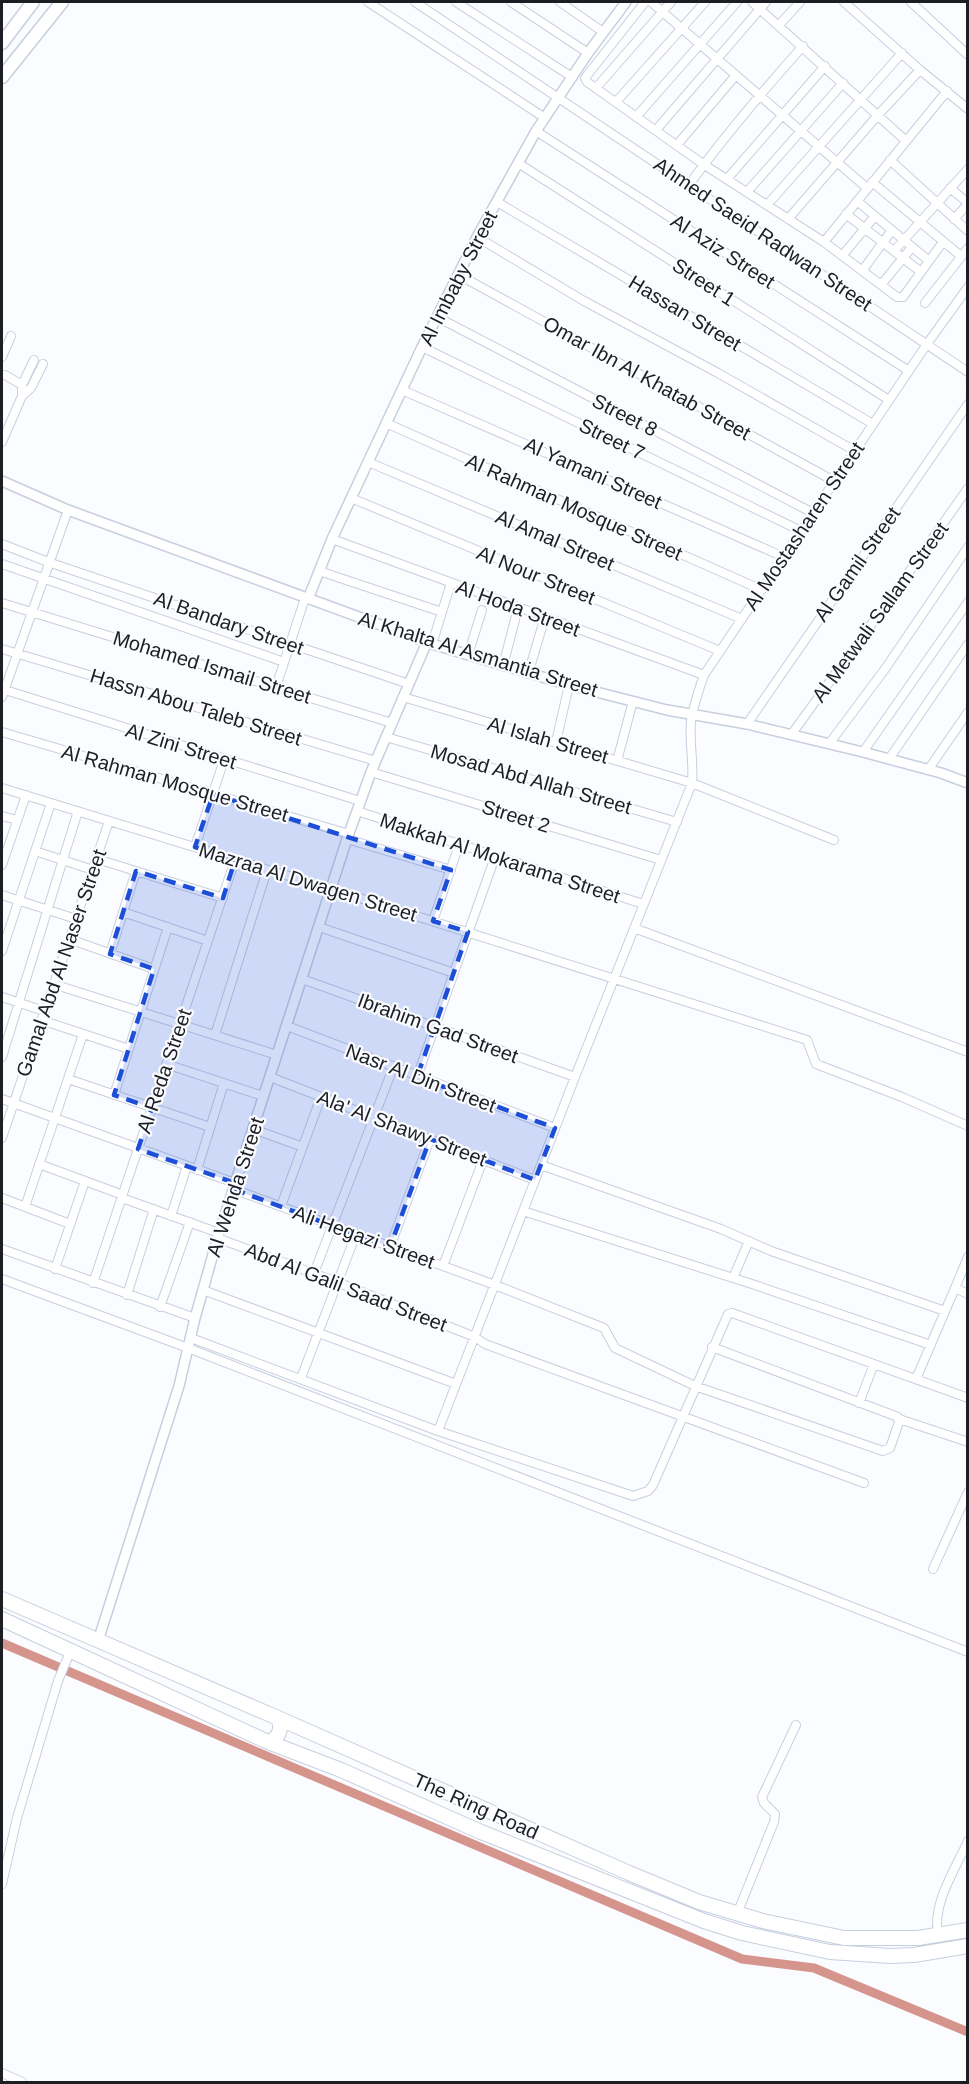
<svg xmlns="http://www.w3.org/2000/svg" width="969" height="2084" viewBox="0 0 969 2084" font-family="Arial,sans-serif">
  <rect width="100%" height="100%" fill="#fafcff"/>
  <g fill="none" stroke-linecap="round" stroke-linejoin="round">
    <path stroke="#d5958c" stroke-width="9" d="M2,1643L742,1959L814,1968L968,2032"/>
    <defs>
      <path id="minor" d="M368,2L545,118
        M415,2L968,372
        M456,2L572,77
        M511,2L588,53
        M560,2L603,32
        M645,2L585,78L587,82L703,164L824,242L897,297H903L929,261L857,201
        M651,2L867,188
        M752,2L905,140
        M844,2L920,70L968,109
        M911,2L968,55
        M779,25L800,2
        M596,88L671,2
        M616,102L705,2
        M636,117L737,2
        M656,130L766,2
        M536,131L909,371
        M677,145L736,75
        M890,160L968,231
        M518,163L889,400
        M727,179L825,66
        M872,182L961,256
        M689,185C724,136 763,91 803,46
        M950,188L968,203
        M747,192L843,83
        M497,202L873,424
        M767,205L902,53
        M846,214L921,272
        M788,219L878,115L920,70
        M954,219L968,204
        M477,237L584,301L718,373L855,451
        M824,242L947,91
        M894,251L968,169
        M842,256L875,216
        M929,261L943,242
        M862,271L892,230
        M459,275L834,481
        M881,285L912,247
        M925,303L968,248
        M437,317L813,513
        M422,347L801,531
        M2,357L11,336
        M5,375L22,385
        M402,390L784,557
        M22,396L31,388L43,364
        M386,423L762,590
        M2,442L22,396V385L34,360
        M368,462L742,619
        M351,498L720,651
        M332,539L704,675
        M2,544L48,562L409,684
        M2,564L284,662
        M319,571L442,612
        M2,603L392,723
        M432,644L451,583
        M2,649L376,761
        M468,655L482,610
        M503,666L518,608
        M528,674L545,617
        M276,687L305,598
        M2,689L360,801
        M2,697L68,510
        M403,697L692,783L834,840
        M747,724L968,404
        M2,732L349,834
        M791,735L907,575L968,488
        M386,737L677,822
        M556,742L569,685
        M829,744L885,669L968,547
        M863,752L968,602
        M889,759L968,644
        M617,761L633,701
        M928,770L968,712
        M371,772L661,860
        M2,788L331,889L807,1040L816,1064L902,1097L968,1126
        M357,811L643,904
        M2,816L17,820
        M347,839L451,870
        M195,847L224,760
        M35,851L93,870
        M97,859L223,898
        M2,865L26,795
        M2,895L76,919
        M123,912L208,941
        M433,921L459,845
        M319,927L454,973
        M634,928L968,1052
        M69,939L154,969
        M2,951L51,803
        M110,954L136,871
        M302,979L575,1077
        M53,984L277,1055
        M2,997L44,1011
        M41,1020L129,1049
        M287,1026L555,1128
        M215,1035L267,870
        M2,1057L78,811
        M166,1064L263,1096
        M270,1077L535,1180
        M417,1077L495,857
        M68,1079L210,1127
        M114,1095L168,927
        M2,1099L235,1183
        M253,1129L303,1147
        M2,1138L109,821
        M39,1164L123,1195
        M541,1165L721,1229L771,1251L945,1311
        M197,1170L224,1083
        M233,1189L495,1285L604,1328L615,1348L695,1386L883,1451L890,1448L899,1422L898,1417L712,1347
        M2,1198L70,1224
        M122,1198L219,1233
        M281,1206L321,1097
        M25,1207L83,1034
        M523,1211L752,1284L931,1345
        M171,1216L187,1166
        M217,1238L337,1282L475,1337L485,1344L864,1483
        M390,1247L430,1139
        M2,1249L195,1318
        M968,1257L955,1288L968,1294
        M443,1266L483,1160
        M55,1269L85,1181
        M314,1273L393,1068
        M733,1278L749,1241
        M2,1279L188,1348L968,1652
        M93,1283L235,860
        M203,1290L456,1384
        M127,1295L154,1209
        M160,1307L190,1222
        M191,1338L438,1431L633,1496L648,1491L653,1485L728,1314L732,1313L968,1398
        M301,1378L356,1234
        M916,1379L955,1288
        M859,1403L874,1364
        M899,1419L968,1442
        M438,1431L575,1077L692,783C694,762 689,742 691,721C693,706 699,690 704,675L927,344L968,287
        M933,1569L968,1492
        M2,1884L17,1818L58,1681L70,1652
        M737,1914L774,1822L775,1814L764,1803L762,1797L796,1725
        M938,1935C932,1903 955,1870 968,1841
        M2,2073L22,2082"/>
      <path id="tertiary" d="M2,481L68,510L432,644L569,685L667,710L747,724L863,752L941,773L968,783
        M308,599L332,539L368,462L422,347L477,237L536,131L588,53L626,2
        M98,1641L179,1386L195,1318L219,1233L347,839L371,772L427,642"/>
      <path id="primary" d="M2,43L33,2
        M2,77L62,2"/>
      <path id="trunk" d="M2,1599L278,1718L629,1873L699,1902L763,1921L844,1938H918L968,1930
        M2,1619L268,1742L341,1770L481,1832L704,1921L742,1933L830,1952L890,1956L914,1955L968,1946
        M268,1742C279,1738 283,1729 278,1718"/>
    </defs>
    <use href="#minor" stroke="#c7cfdf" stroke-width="10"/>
    <use href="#tertiary" stroke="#c7cfdf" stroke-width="12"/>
    <use href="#primary" stroke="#c7cfdf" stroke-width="15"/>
    <use href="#trunk" stroke="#c7cfdf" stroke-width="16"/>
    <use href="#minor" stroke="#fff" stroke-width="8"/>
    <use href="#tertiary" stroke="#fff" stroke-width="9"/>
    <use href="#primary" stroke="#fff" stroke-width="12"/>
    <use href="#trunk" stroke="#fff" stroke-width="14"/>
  </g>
  <path fill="#1d4ed8" fill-opacity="0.2" stroke="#1d4ed8" stroke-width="4.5" stroke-dasharray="12 8" stroke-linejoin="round" d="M213,794L451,870L433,921L468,932L417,1077L555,1128L535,1180L430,1139L390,1247L233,1189L235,1183L138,1149L152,1108L114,1095L154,969L110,954L136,871L223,898L235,860L195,847Z"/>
  <g text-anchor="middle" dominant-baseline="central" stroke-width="4.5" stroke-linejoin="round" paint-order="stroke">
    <g font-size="20" fill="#1c1e24" stroke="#fafcff">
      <text transform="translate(763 234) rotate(34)">Ahmed Saeid Radwan Street</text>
      <text transform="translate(723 251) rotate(33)">Al Aziz Street</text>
      <text transform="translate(458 278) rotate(-63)">Al Imbaby Street</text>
      <text transform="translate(704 282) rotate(33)">Street 1</text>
      <text transform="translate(685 313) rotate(31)">Hassan Street</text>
      <text transform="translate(647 378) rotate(29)">Omar Ibn Al Khatab Street</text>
      <text transform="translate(625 415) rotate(27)">Street 8</text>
      <text transform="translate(612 439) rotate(26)">Street 7</text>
      <text transform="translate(593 473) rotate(24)">Al Yamani Street</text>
      <text transform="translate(574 507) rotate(24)">Al Rahman Mosque Street</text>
      <text transform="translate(804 526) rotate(-56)">Al Mostasharen Street</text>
      <text transform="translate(555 540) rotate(23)">Al Amal Street</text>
      <text transform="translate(857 564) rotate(-55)">Al Gamil Street</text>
      <text transform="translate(536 575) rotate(22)">Al Nour Street</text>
      <text transform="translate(518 608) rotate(20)">Al Hoda Street</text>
      <text transform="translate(880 612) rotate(-54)">Al Metwali Sallam Street</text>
      <text transform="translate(229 623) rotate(19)">Al Bandary Street</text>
      <text transform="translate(478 654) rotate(17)">Al Khalta Al Asmantia Street</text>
      <text transform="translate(212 667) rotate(17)">Mohamed Ismail Street</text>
      <text transform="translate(196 707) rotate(17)">Hassn Abou Taleb Street</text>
      <text transform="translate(548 740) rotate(16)">Al Islah Street</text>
      <text transform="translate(181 746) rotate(17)">Al Zini Street</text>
      <text transform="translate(531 779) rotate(16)">Mosad Abd Allah Street</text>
      <text transform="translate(175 783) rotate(16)">Al Rahman Mosque Street</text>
      <text transform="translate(516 816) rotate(17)">Street 2</text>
      <text transform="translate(500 858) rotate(18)">Makkah Al Mokarama Street</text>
      <text transform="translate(308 882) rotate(17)">Mazraa Al Dwagen Street</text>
      <text transform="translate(61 963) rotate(-71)">Gamal Abd Al Naser Street</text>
      <text transform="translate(438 1028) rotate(20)">Ibrahim Gad Street</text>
      <text transform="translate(164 1071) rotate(-71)">Al Reda Street</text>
      <text transform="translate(421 1078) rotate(21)">Nasr Al Din Street</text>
      <text transform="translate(402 1128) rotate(21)">Ala' Al Shawy Street</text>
      <text transform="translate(235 1187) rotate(-72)">Al Wehda Street</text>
      <text transform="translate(364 1237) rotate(20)">Ali Hegazi Street</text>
      <text transform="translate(346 1287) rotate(21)">Abd Al Galil Saad Street</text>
      <text transform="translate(476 1806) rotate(24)">The Ring Road</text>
    </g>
  </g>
  <rect width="969" height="2084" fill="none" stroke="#1c1e24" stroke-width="6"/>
</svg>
